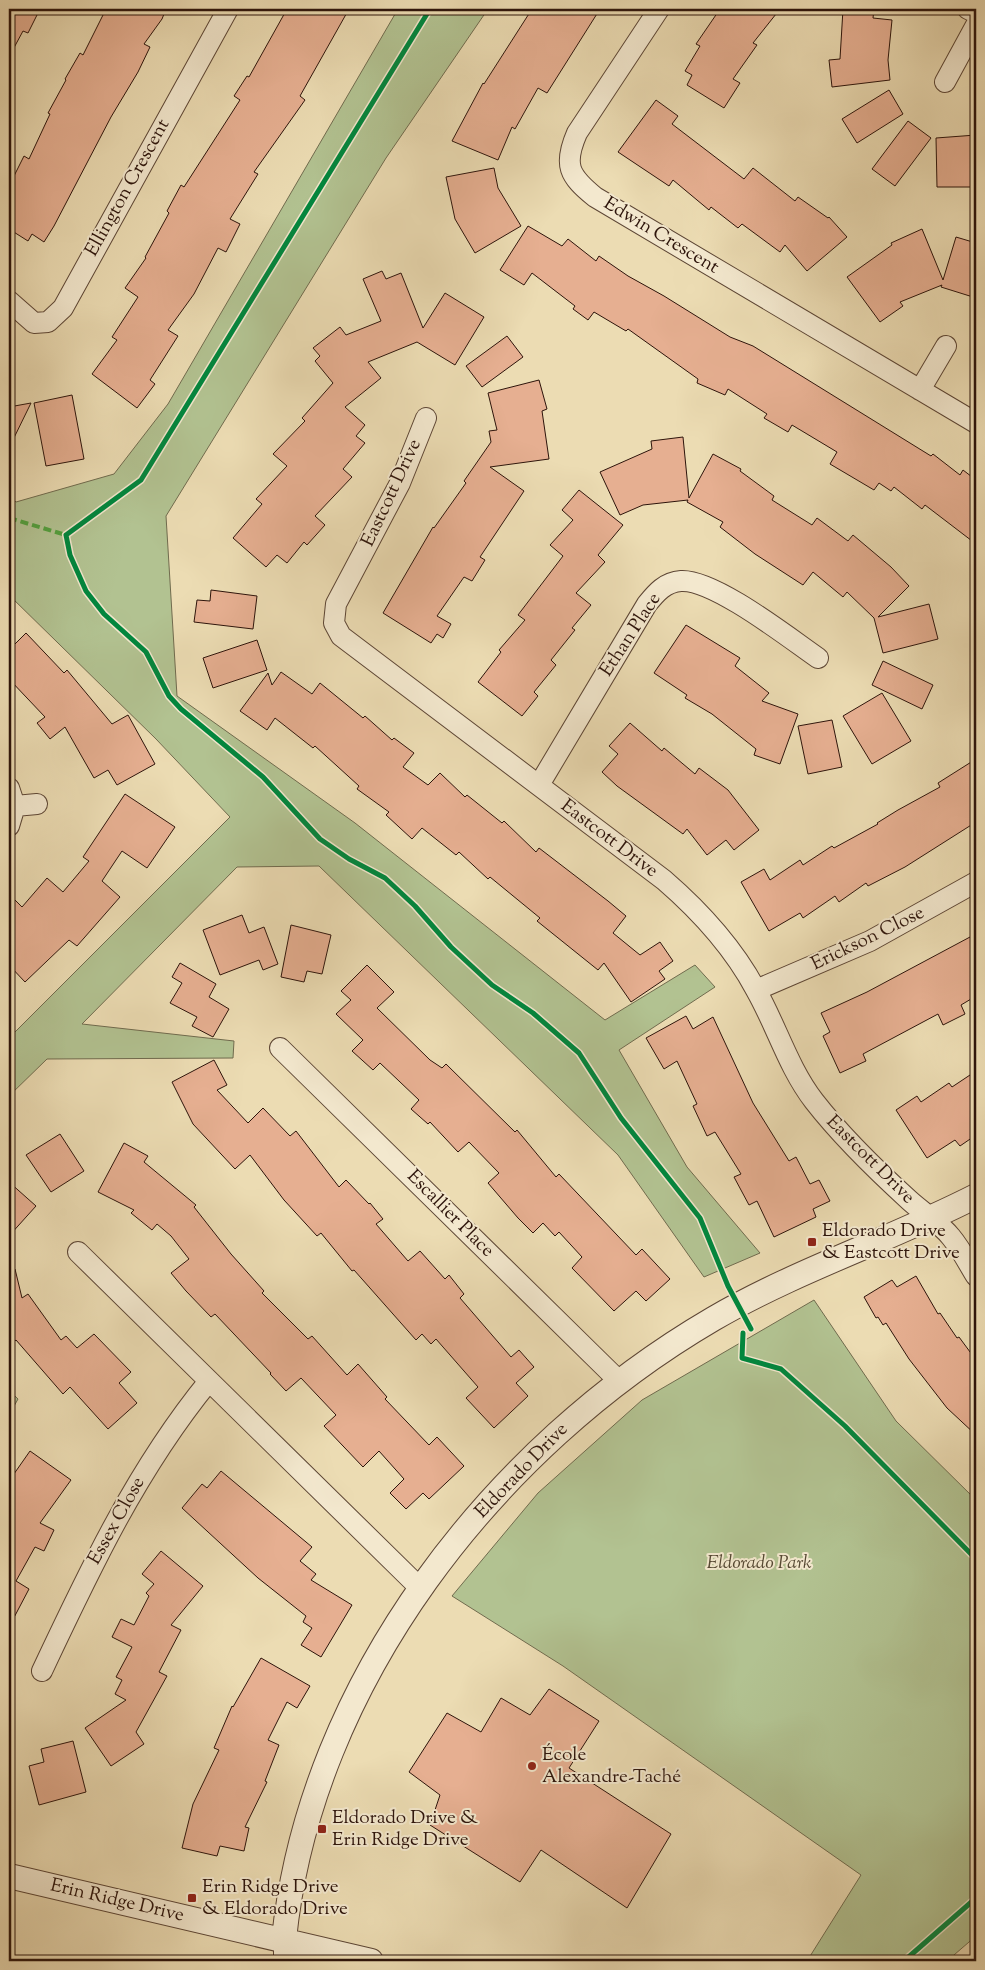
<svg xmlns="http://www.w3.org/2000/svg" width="985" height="1970" viewBox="0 0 985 1970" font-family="'Sorts Mill Goudy',serif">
  <rect width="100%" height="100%" fill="#ecdcb3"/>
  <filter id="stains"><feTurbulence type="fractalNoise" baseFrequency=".004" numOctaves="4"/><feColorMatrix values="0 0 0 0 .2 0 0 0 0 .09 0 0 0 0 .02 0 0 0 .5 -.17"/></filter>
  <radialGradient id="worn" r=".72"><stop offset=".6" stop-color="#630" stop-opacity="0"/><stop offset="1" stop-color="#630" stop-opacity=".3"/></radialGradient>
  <path fill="#b2c291" stroke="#706b4e" d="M398,9H488L386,158L166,516L177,696L355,823L605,1020L695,965L715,987L619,1050L687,1167L760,1253L704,1277L618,1155L319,866L237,867L82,1024L234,1041L233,1058L47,1059L9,1096V1038L230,817L156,739L9,595V496L16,502L114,474L168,404Z
    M814,1300L896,1421L976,1500V1936L947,1961H807L861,1875L563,1666L452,1596L538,1493L642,1400Z
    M9,1390L18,1399L9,1415Z"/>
  <path fill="#e6af91" stroke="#2d140b" d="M9,9H40L28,33L23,31L9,57Z
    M106,9H166L162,19L144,44L150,47L138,72L111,117L54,226L44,242L32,234L28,241L9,229V186L24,156L29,159L50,114L48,113L66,80L65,79L80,53L83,55Z
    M287,9H349L300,96L305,100L254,172L258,174L230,219L240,224L226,252L218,248L194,294L168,330L178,336L150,380L155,384L137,408L92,374L117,340L112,337L138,297L125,288L146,258L145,257L169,213L167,211L181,185L184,187L240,100L234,96L247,76L249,77Z
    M532,9H600L547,93L538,88L515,129L512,127L498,160L452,141L483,83L484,84Z
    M720,9H780L753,43L757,45L733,79L740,83L724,108L687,85L692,75L685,71L700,46L696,44Z
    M843,9H874L873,18L892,20L888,60L890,80L832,87L829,60L840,59Z
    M889,90L903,114L857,143L842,119Z
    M656,100L678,116L672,124L744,179L753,168L795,201L798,197L828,218L829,217L847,237L807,271L785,245L780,252L742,224L738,228L711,207L709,210L673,180L669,186L618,152Z
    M908,121L931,138L895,186L872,169Z
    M976,135V187H937L936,138Z
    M494,168L498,188L521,226L475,253L455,219L446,177Z
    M528,226L562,246L568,239L596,261L599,256L628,276L664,296L730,337L753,346L931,456L933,454L960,475L963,470L976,480V544L925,505L922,509L894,487L891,491L879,483L874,490L830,464L837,452L792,425L788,432L764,418L767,414L728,389L725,395L697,383L698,379L628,329L626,331L594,312L588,320L573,309L575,306L532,273L524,285L500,270Z
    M922,229L943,280L956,237L976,243V285L973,297L941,287L942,285L900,302L903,306L880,322L847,277L892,245L891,243Z
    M382,271L386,279L401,273L423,328L445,293L484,317L455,365L417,342L368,362L381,378L345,407L365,425L356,436L365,443L343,469L352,477L315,516L325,525L307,545L304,542L287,563L277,555L266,567L233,538L262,504L256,499L287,466L273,454L305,421L302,418L333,383L315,361L320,356L313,348L340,327L346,335L381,321L363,279Z
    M507,336L523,357L482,387L466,366Z
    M539,380L547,409L542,411L549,459L490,467L524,491L480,557L485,560L472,581L464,577L437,616L451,624L443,638L437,634L431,643L383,613L433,527L434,528L466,483L464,481L491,442L489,431L497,430L488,393Z
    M72,395L84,459L46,466L34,403Z
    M31,403L9,448V407Z
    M683,437L689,498L713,454L741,469L740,471L774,496L772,500L812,525L817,518L848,541L853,535L891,567L909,586L878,617L929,604L938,639L883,653L874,618L847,592L843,597L813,572L803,585L755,554L720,527L723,522L687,502L688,500L643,505L620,515L600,472L652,449L651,441Z
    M579,490L623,525L598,555L605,562L576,593L591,605L572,628L575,630L551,660L556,665L534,692L538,696L522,716L478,682L501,652L499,650L525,620L518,615L563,556L550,545L573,520L562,510Z
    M211,590L257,596L253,629L194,622L197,600L210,601Z
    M686,625L740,658L735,666L769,693L762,701L798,714L780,764L754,755L756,749L712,714L685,698L687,695L654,673Z
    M26,633L64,673L67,670L112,724L128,715L155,764L117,785L108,770L94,778L65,727L50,739L37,723L45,717L9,679V650Z
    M257,640L267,670L213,688L203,658Z
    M883,661L933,685L922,709L872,685Z
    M281,672L312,694L320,683L363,718L365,716L392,740L394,738L414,753L403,767L428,785L440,773L465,797L467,795L502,823L504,821L536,852L539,848L608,901L626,916L613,933L640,955L660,942L673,961L659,971L665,979L631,1002L604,963L598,970L537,921L540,918L490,877L488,879L459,852L456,855L422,828L412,839L386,815L389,812L357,789L359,786L315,746L313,748L275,718L267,730L240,711L268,673L272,685Z
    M882,693L911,741L872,764L843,716Z
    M832,720L842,767L808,774L798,726Z
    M630,723L662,751L664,748L695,774L699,768L728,790L759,830L734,850L726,840L707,855L687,829L683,834L617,786L602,772L618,754L609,746Z
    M976,759V822L905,867L868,886L866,883L839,902L835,896L803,918L800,913L769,931L741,882L764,869L770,880L800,860L803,865L832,846L834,848L878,824L877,823L898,810L940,787L938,783Z
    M125,794L175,827L147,868L122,851L102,881L120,897L77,946L69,940L25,982L9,965V894L22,907L47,878L63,892L89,861L83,857Z
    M242,915L249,933L264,927L278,964L263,970L259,960L220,975L203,930Z
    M291,925L331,935L322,974L307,971L304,982L281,977Z
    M970,937L976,948V996L961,1005L965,1014L943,1025L938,1014L863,1054L866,1061L840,1073L823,1036L830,1032L821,1013L867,992Z
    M180,963L216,984L209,997L229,1009L213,1037L192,1026L197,1017L170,1003L182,983L172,977Z
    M367,965L394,992L377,1008L430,1060L442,1068L446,1064L515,1132L517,1130L556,1177L559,1174L636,1255L642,1249L670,1279L646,1301L636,1291L614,1311L572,1268L582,1257L559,1232L555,1236L543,1223L533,1233L518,1218L488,1183L499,1173L469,1142L458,1152L430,1122L428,1124L411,1109L419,1100L380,1063L373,1070L352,1051L363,1040L336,1014L351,1000L341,991Z
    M686,1016L693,1029L713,1017L753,1103L789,1161L796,1157L810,1184L819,1180L830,1201L813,1209L816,1217L774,1237L757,1201L749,1205L734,1177L741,1174L715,1132L707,1136L693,1106L697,1104L677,1061L664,1069L646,1038Z
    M214,1060L227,1085L217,1090L248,1123L263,1108L290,1136L296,1131L339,1187L346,1180L369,1204L370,1203L383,1219L376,1224L408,1261L420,1251L445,1279L449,1275L464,1294L460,1298L511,1357L519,1350L534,1367L516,1383L528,1396L494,1428L466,1398L478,1387L436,1339L431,1344L422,1334L416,1340L354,1270L352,1271L321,1233L317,1236L284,1200L250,1155L235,1169L193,1124L172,1082Z
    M976,1071V1135L960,1146L955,1140L927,1158L896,1110L917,1096L921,1102L949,1083L952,1087Z
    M60,1134L84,1171L51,1192L26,1155Z
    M124,1143L148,1156L144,1162L196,1205L194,1207L231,1254L264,1291L262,1293L308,1339L312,1336L347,1375L358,1364L387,1397L385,1399L429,1445L437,1437L464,1466L429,1499L423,1493L406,1509L390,1493L404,1479L379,1451L363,1467L324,1426L336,1415L301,1378L286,1391L270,1374L271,1373L215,1314L211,1317L186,1291L171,1273L189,1259L171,1236L157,1224L152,1230L131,1213L134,1210L98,1192Z
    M9,1182L36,1206L9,1236Z
    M15,1269L22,1298L28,1294L61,1340L66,1336L77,1348L94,1334L131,1372L119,1383L137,1403L108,1429L70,1387L63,1394L16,1340L9,1346V1270Z
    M916,1276L938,1314L940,1313L957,1338L959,1337L976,1360V1435L947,1408L909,1359L886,1323L883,1325L878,1317L876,1318L864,1297L892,1280L897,1287Z
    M30,1451L71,1480L40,1523L54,1530L44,1551L35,1547L16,1581L29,1589L9,1627V1481Z
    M221,1471L312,1547L300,1561L316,1574L311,1580L352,1605L321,1657L301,1645L312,1628L303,1622L306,1616L258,1578L182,1508L202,1484L207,1488Z
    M161,1551L203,1586L171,1625L181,1630L159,1672L167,1676L136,1732L144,1744L111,1766L85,1728L126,1700L115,1694L122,1680L116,1677L132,1647L112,1637L121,1619L134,1625L149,1596L146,1593L154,1584L142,1574Z
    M261,1658L310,1686L297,1708L287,1702L268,1740L279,1745L265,1781L267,1782L245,1827L249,1828L244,1851L220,1846L217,1856L182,1848L193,1804L219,1750L214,1748L232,1706L233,1707Z
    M549,1689L599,1721L569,1768L671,1834L627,1908L541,1850L520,1882L430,1825L440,1795L409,1772L447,1713L481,1732L501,1698L530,1715Z
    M73,1741L86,1792L39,1805L29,1766L44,1762L41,1749Z"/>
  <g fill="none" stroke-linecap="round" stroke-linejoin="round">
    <defs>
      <path id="minor" d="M659,9L577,133C563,165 569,176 595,197L976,423
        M968,9L976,13
        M945,82L976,25
        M9,301L34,323L48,322L63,308L228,9
        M920,390L946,346
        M426,418L400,483L336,604L334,623L341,636L664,880C701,912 733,947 756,990C777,1027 788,1067 814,1101C842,1137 875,1169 909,1200C922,1212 940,1223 951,1237C961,1249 968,1263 976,1276
        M539,785L647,604C656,593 665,582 681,581C714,579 789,638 818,658
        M9,788L15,806L9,826
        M15,806L37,804
        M756,990L870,941L976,882
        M280,1048L619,1381
        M78,1252L421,1589
        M42,1671C90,1569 137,1469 209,1381
        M284,1939V1961"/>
      <path id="tertiary" d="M9,1876L371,1961
        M284,1939C310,1682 494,1447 713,1319C797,1270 890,1240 976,1196"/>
    </defs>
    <use href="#minor" stroke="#5d4635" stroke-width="22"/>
    <use href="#tertiary" stroke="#5d4635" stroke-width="26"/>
    <use href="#minor" stroke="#f3e8ce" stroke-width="20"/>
    <use href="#tertiary" stroke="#f3e8ce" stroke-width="24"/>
    <path stroke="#52a03e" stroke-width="4" stroke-dasharray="8 4" stroke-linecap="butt" d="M9,518L66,535"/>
    <defs>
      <path id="cycleway" d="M66,535L70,555L86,591L104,614L146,652L169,696L181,709L263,777L320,839L349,859L385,878L415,906L451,947L492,985L533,1013L579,1053L621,1118L700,1218L728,1286L751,1329
        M66,535L141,480L430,9
        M743,1333L742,1358L781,1369L845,1426L976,1559
        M904,1961L976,1898"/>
    </defs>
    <use href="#cycleway" stroke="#f3e8ce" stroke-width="8"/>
    <use href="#cycleway" stroke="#00873e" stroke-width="5"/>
  </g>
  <g fill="#8f2418" stroke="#f3e8ce" stroke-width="2">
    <rect x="807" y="1237" width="10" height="10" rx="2.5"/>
    <circle cx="532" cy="1766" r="5"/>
    <rect x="317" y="1824" width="10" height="10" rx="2.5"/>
    <rect x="187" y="1893" width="10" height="10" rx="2.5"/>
  </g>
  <g text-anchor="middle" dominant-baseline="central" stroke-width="4" stroke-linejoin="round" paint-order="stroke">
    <g font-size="19" fill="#2d140b" stroke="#f3e8ce">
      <text transform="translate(128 188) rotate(-61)">Ellington Crescent</text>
      <text transform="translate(661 236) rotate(31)">Edwin Crescent</text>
      <text transform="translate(392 493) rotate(-65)">Eastcott Drive</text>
      <text transform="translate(631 635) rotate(-57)">Ethan Place</text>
      <text transform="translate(609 839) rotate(37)">Eastcott Drive</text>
      <text transform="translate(868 939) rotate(-26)">Erickson Close</text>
      <text transform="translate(870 1160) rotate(45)">Eastcott Drive</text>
      <text transform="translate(450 1214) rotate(45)">Escallier Place</text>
      <text transform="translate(522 1471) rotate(-46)">Eldorado Drive</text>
      <text transform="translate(117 1521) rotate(-61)">Essex Close</text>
      <text transform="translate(117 1901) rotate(13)">Erin Ridge Drive</text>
    </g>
    <g font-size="19" fill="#2d140b" stroke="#f3e8ce" text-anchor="start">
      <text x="822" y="1231">Eldorado Drive<tspan x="822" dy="22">&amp; Eastcott Drive</tspan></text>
      <text x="542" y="1755">École<tspan x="542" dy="22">Alexandre-Taché</tspan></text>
      <text x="332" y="1818">Eldorado Drive &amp;<tspan x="332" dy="22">Erin Ridge Drive</tspan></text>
      <text x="202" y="1887">Erin Ridge Drive<tspan x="202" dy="22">&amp; Eldorado Drive</tspan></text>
    </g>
    <g font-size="19" font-style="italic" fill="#554833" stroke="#f3e8ce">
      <text x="759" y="1563">Eldorado Park</text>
    </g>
  </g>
  <rect width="985" height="1970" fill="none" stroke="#ecdcb3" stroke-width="30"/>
  <rect x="10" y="10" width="965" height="1950" fill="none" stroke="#2d140b" stroke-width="2.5"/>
  <rect x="15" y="15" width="955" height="1940" fill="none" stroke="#2d140b"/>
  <rect width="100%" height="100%" filter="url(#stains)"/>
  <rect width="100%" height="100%" fill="url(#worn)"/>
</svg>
